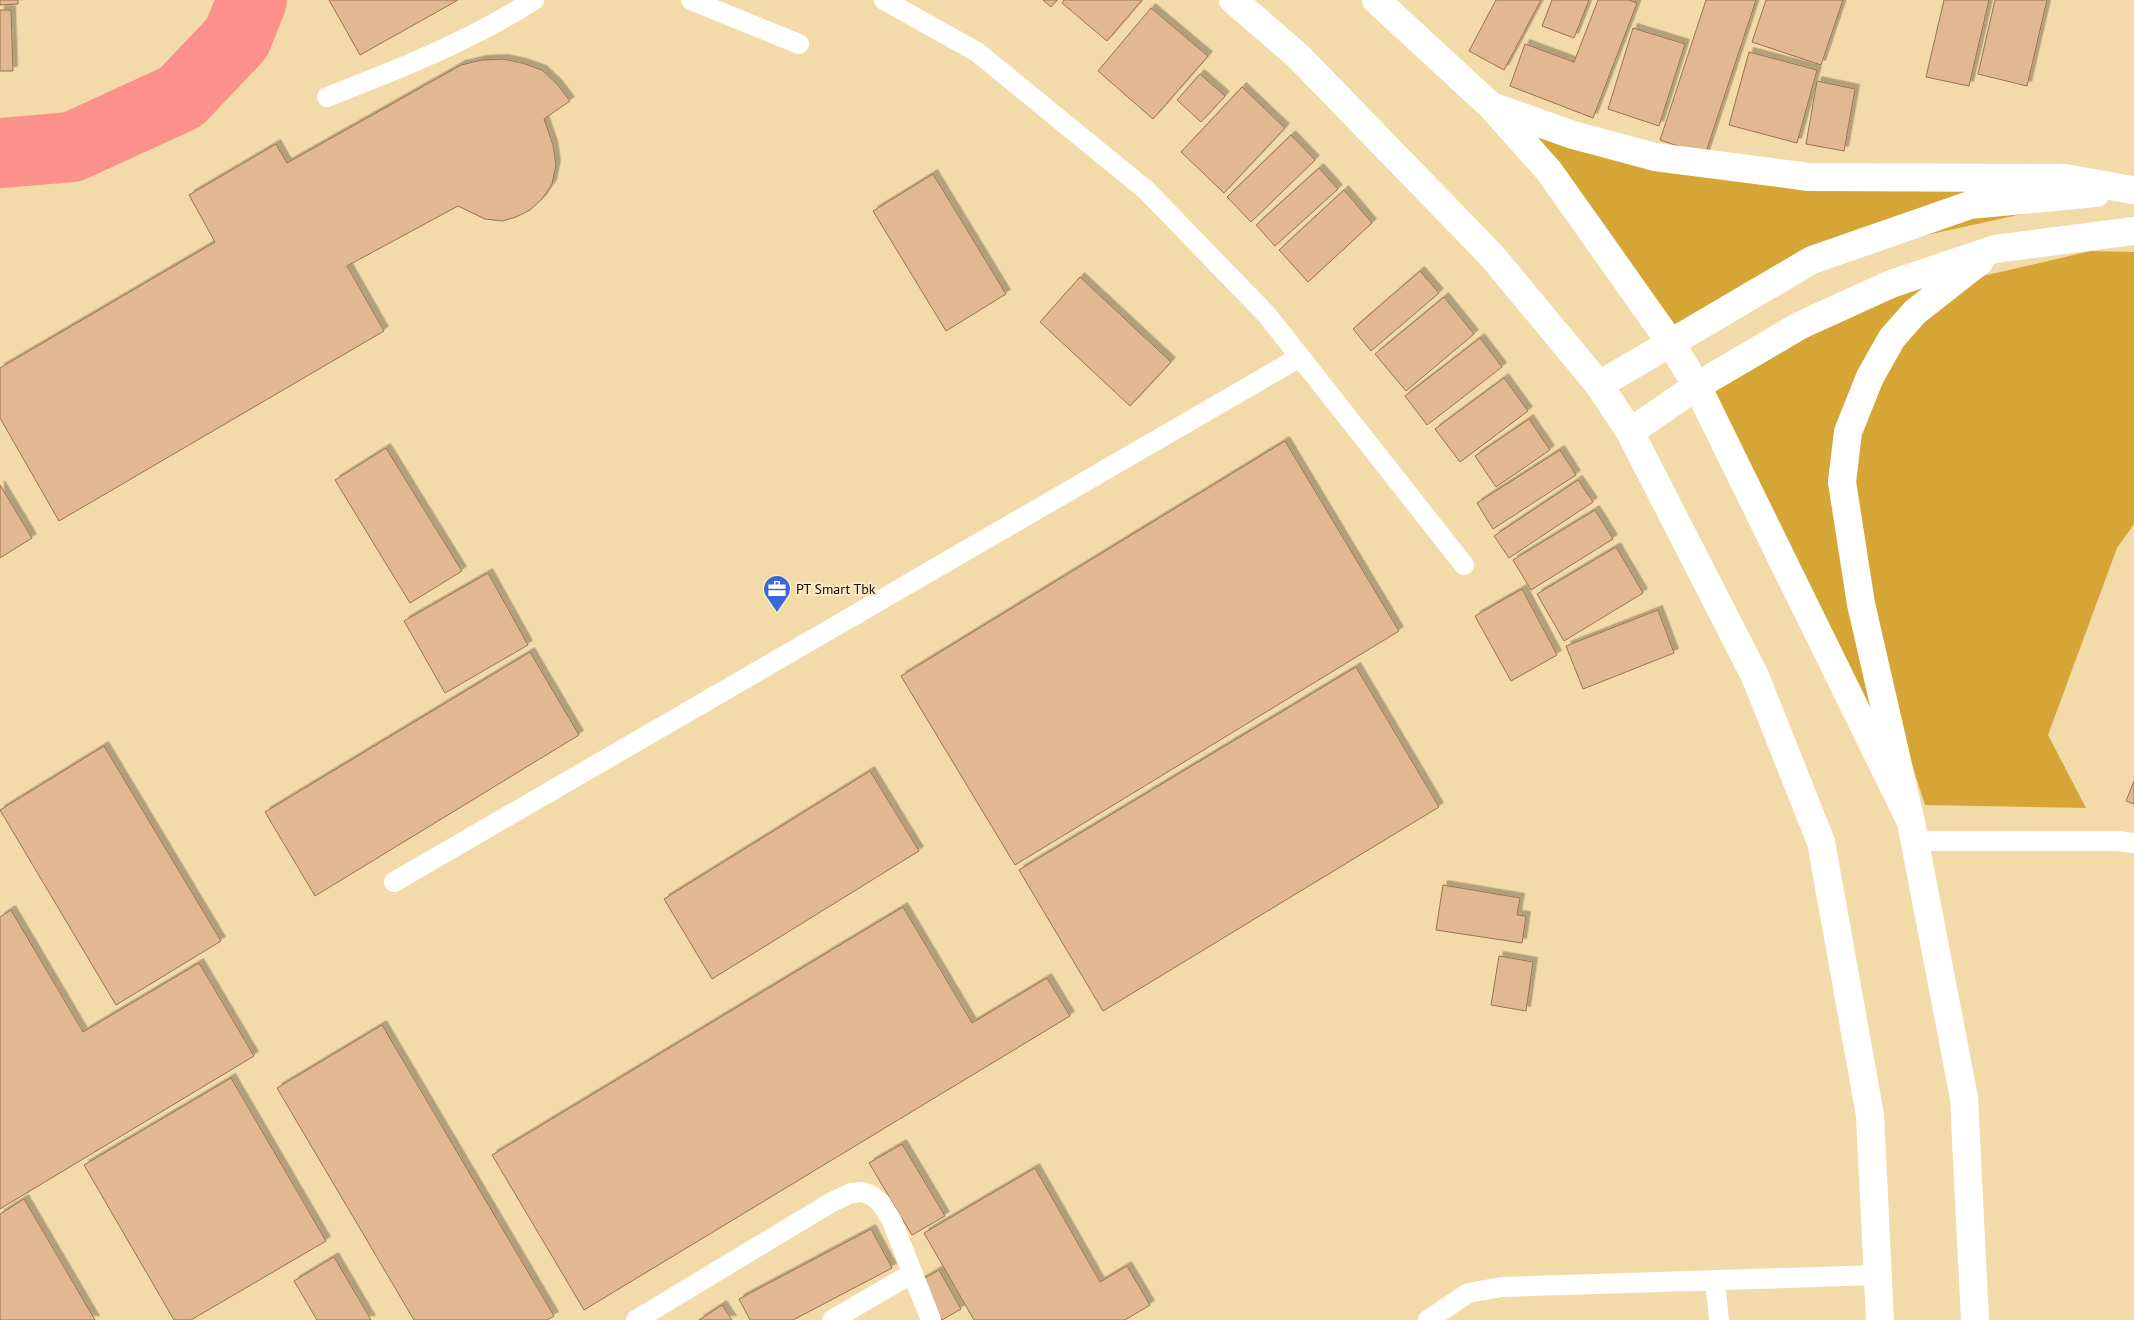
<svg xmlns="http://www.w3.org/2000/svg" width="2134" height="1320" viewBox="0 0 2134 1320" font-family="'PT Sans',sans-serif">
  <defs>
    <filter id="shadow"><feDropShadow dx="4.5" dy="-4.5" stdDeviation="0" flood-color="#0004"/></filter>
  </defs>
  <rect width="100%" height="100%" fill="#f3daa9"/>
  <path fill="#d5a535" d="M1491,106L1655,157L2132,190L1812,260L1670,342Z
    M1995,249L1957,282L2091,251L2134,252V524L2117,548L2048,735L2086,808L1925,805L1863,613L1911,822L1697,386Z"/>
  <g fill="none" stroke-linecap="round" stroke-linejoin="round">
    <path stroke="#fc918b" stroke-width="70" d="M0,153L72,147L181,97L237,38L252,0"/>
  </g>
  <path fill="#e1b892" stroke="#99734f" filter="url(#shadow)" d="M0,0H18V4L0,5Z
    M329,0H458L360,55Z
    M1043,0H1057L1051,7Z
    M1064,0H1142L1107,41L1062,3Z
    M1496,0H1541L1504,70L1469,51Z
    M1552,0H1589L1574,38L1542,26Z
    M1598,0H1629L1637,3L1593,118L1510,86L1525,44L1574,62Z
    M1706,0H1756L1705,155L1660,140Z
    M1766,0H1843L1821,65L1752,42Z
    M1944,0H1989L1969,86L1926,77Z
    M1995,0H2047L2027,86L1978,74Z
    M1151,8L1208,56L1153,119L1098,71Z
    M0,10H11L13,71H0Z
    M1633,28L1685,44L1659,126L1608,109Z
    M1749,52L1817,70L1797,143L1729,125Z
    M503,59L522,63L542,70L557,84L570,101L544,119L553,145L556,165L552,184L542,199L530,210L516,217L502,221L485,219L458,206L347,266L384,331L59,521L0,418V368L215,242L189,195L276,144L287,163L461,65L482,60Z
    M1200,74L1225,96L1201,122L1177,100Z
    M1817,81L1855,89L1844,151L1806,144Z
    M1242,87L1285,128L1224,193L1181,152Z
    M1291,135L1315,160L1251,222L1227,197Z
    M1319,168L1338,189L1275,246L1256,225Z
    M933,174L1006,294L946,331L873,211Z
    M1344,190L1372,223L1308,282L1279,250Z
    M1420,271L1439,293L1371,351L1353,329Z
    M1080,277L1171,362L1130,406L1040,322Z
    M1444,297L1474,334L1406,391L1375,354Z
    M1480,338L1502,367L1427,425L1405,396Z
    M1504,378L1528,411L1460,462L1435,429Z
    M1529,419L1550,450L1496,487L1475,456Z
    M1285,441L1399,631L1015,865L901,676Z
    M386,448L462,571L410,603L335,480Z
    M1560,450L1576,475L1493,529L1477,503Z
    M1578,480L1593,502L1509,558L1494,536Z
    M0,485L32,538L0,558Z
    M1595,510L1613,539L1531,590L1513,560Z
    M1616,547L1643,593L1564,641L1537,594Z
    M488,573L528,645L445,693L404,621Z
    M1522,589L1557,655L1511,681L1475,616Z
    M1658,610L1674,653L1583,689L1566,646Z
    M530,652L579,735L315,896L265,812Z
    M1356,667L1439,807L1103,1011L1019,870Z
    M104,746L221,941L116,1005L0,810Z
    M870,771L919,851L712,979L664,899Z
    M2134,781V804L2126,801Z
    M1443,885L1520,898L1517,915L1526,916L1522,943L1436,930Z
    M903,907L972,1023L1047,978L1070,1016L584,1310L492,1155Z
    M11,910L83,1032L199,963L254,1056L0,1209V917Z
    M1499,956L1533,962L1526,1011L1491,1005Z
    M382,1025L554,1316L547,1320H414L277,1088Z
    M231,1078L326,1241L191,1320H174L84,1165Z
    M902,1144L945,1216L912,1235L869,1163Z
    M1035,1168L1100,1282L1127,1266L1150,1305L1125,1320H974L924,1233Z
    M24,1199L95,1320H0V1214Z
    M871,1229L892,1268L793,1320H750L739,1299Z
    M334,1257L371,1320H317L294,1281Z
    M939,1270L961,1309L942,1320L918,1282Z
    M722,1305L732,1320H699Z"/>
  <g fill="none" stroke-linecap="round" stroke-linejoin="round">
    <path stroke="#fff" stroke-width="20" d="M691,0L799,44
      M884,0L977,52L1146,190L1267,315L1464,565
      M327,97C399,69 468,42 534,0
      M1914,841H2118L2134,843
      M394,882L1300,357
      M1715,1280L1719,1320
      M636,1320L832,1202L851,1193L862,1192L871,1195L881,1203L892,1221L931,1320
      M832,1320L913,1273
      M1428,1320L1468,1293L1502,1287L1878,1275"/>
    <path stroke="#fff" stroke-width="28" d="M1697,386L1911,822L1964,1098L1975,1320
      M1630,432L1755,676L1821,842L1870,1115L1880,1320"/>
    <path stroke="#fff" stroke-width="28" d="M1233,0L1298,56L1492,256L1599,385L1630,432L1697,386L1801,325L1891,284L1995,249L2134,231
      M1376,0L1491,106L1549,171L1670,342L1697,386
      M1491,106L1573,135L1655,157L1809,177L2065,178L2132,190
      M1599,385L1812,260L1970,205L2096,193
      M1911,822L1861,604L1842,482L1848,432L1870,377L1892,338L1915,312L1980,261"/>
  </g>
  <defs>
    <symbol id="office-pin" viewBox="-11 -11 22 30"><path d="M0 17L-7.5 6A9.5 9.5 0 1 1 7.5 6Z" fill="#3868d8" stroke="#fce8c1"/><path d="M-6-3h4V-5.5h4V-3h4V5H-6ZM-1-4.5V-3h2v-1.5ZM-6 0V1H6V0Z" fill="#fff"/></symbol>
  </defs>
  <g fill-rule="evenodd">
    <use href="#office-pin" x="761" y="573" width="32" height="43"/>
  </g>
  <g text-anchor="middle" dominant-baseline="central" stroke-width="4.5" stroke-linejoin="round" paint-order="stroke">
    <g font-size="14" fill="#150c00" stroke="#fce8c1" text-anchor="start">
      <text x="796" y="589">PT Smart Tbk</text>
    </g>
  </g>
</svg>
